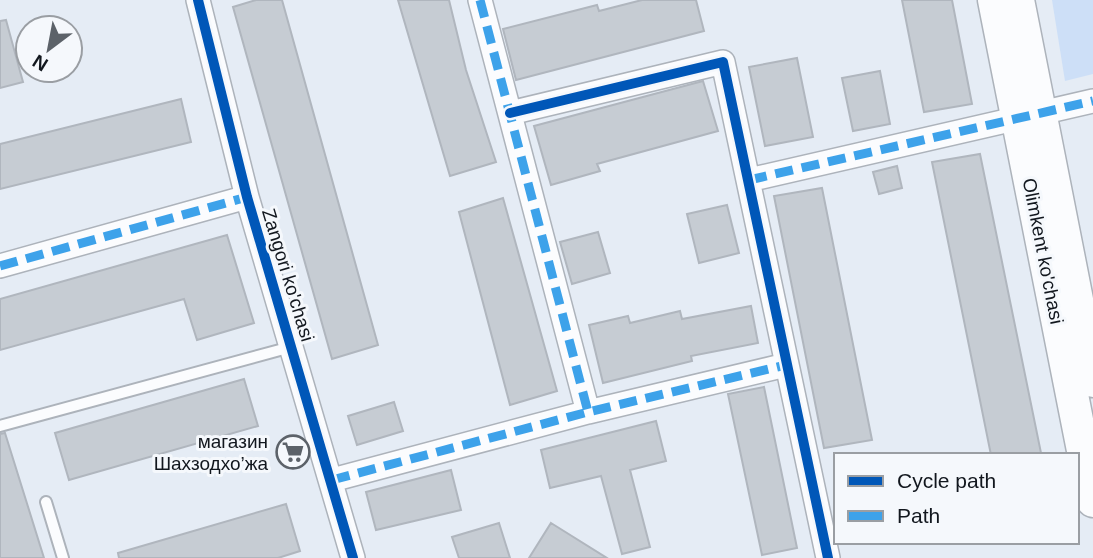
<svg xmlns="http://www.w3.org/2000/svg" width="1093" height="558" viewBox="0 0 1093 558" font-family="Arial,sans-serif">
  <rect width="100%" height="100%" fill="#e5ecf5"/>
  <path fill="#cddff7" d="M1052,0H1093V74L1065,81Z"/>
  <path fill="#c6ccd3" stroke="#b0b6be" stroke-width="2" d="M256,0H282L378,345L332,359L233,7Z
    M398,0H449L466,70L496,162L450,176Z
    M642,0H696L704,31L516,80L503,29L597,5L599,11Z
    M902,0H952L972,104L924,112Z
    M6,20L23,82L0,88V21Z
    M797,58L813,137L765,146L749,67Z
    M880,71L890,124L853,131L842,78Z
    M703,81L718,131L597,164L600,171L551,185L534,126Z
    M181,99L191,142L0,189V144Z
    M980,154L1041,453L1030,455H991L932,162Z
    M897,166L902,188L879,194L873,172Z
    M822,188L872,440L824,448L774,196Z
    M503,198L557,391L510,405L459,212Z
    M727,205L739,253L699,263L687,214Z
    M598,232L610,273L572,284L560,242Z
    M227,235L254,323L197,340L184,299L0,350V299Z
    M751,306L758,343L691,356L692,361L603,383L589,325L628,316L630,323L680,311L682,319Z
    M244,379L258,426L69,480L55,433Z
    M764,387L797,548L762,555L728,394Z
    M394,402L403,431L357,445L348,416Z
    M656,421L666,461L630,470L650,547L622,554L601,476L550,488L541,450Z
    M5,433L44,558H0V434Z
    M451,470L461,510L376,530L366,492Z
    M286,504L300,551L278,558H119L118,553Z
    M499,523L510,558H459L452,537Z
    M551,523L607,558H529Z"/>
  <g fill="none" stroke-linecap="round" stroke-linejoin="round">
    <defs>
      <path id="lane" d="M0,426L291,347
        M46,502L63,558"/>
      <path id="street" d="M198,0L247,197L353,558
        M480,0L588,412
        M510,113L723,62L828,558
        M749,180L1093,101
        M0,266L247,197
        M332,480L588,412L786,365"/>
      <path id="secondary" d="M994,0L1093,501
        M1018,0L1093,381"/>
    </defs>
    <use href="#lane" stroke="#adb3bb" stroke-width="14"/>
    <use href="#street" stroke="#adb3bb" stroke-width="26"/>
    <use href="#secondary" stroke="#adb3bb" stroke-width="35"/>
    <use href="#lane" stroke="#fbfcfe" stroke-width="10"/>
    <use href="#street" stroke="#fbfcfe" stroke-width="23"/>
    <use href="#secondary" stroke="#fbfcfe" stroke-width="32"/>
    <path stroke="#3da2ea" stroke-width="9" stroke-dasharray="18 9" stroke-linecap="butt" d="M480,0L588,412
      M749,180L1093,101
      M0,266L247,197
      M332,480L588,412L786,365"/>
    <defs>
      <path id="cycleway" d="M198,0L247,197L353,558
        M510,113L723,62L828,558"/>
    </defs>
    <use href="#cycleway" stroke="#f5f8fc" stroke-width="15"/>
    <use href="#cycleway" stroke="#0057b8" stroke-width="10"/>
  </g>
  <defs>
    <symbol id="supermarket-ring" viewBox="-11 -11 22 22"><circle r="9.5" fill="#f5f8fc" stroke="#5c6269" stroke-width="1.5"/><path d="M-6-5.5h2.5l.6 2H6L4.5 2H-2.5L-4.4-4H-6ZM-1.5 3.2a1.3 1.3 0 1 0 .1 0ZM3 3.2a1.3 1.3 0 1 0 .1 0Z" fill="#5c6269"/></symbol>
  </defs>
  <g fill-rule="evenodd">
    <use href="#supermarket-ring" x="274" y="433" width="38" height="38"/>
  </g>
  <g text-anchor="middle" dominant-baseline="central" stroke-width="6" stroke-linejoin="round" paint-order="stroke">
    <g font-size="19" fill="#12171e" stroke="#f5f8fc">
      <text transform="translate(1043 251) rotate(79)">Olimkent ko'chasi</text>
      <text transform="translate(288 275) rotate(73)">Zangori ko'chasi</text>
    </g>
    <g font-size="19" fill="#12171e" stroke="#f5f8fc" text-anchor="end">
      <text x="268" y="441">магазин<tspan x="268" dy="22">Шахзодхо’жа</tspan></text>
    </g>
  </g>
  <rect x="834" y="453" width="245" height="91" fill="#f5f8fc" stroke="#9a9ea3" stroke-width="2"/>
  <rect x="848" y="476" width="35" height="10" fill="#0057b8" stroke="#9a9ea3" stroke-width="2"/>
  <text x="897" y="488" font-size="21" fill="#12171e">Cycle path</text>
  <rect x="848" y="511" width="35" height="10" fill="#3da2ea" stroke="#9a9ea3" stroke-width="2"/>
  <text x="897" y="523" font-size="21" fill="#12171e">Path</text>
  <g transform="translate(49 49) rotate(212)"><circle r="33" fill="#f5f8fc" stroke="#9a9ea3" stroke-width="2"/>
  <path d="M0-5L12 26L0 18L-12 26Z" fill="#5c6269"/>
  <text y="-10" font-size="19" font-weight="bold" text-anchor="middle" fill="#12171e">N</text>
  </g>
</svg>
